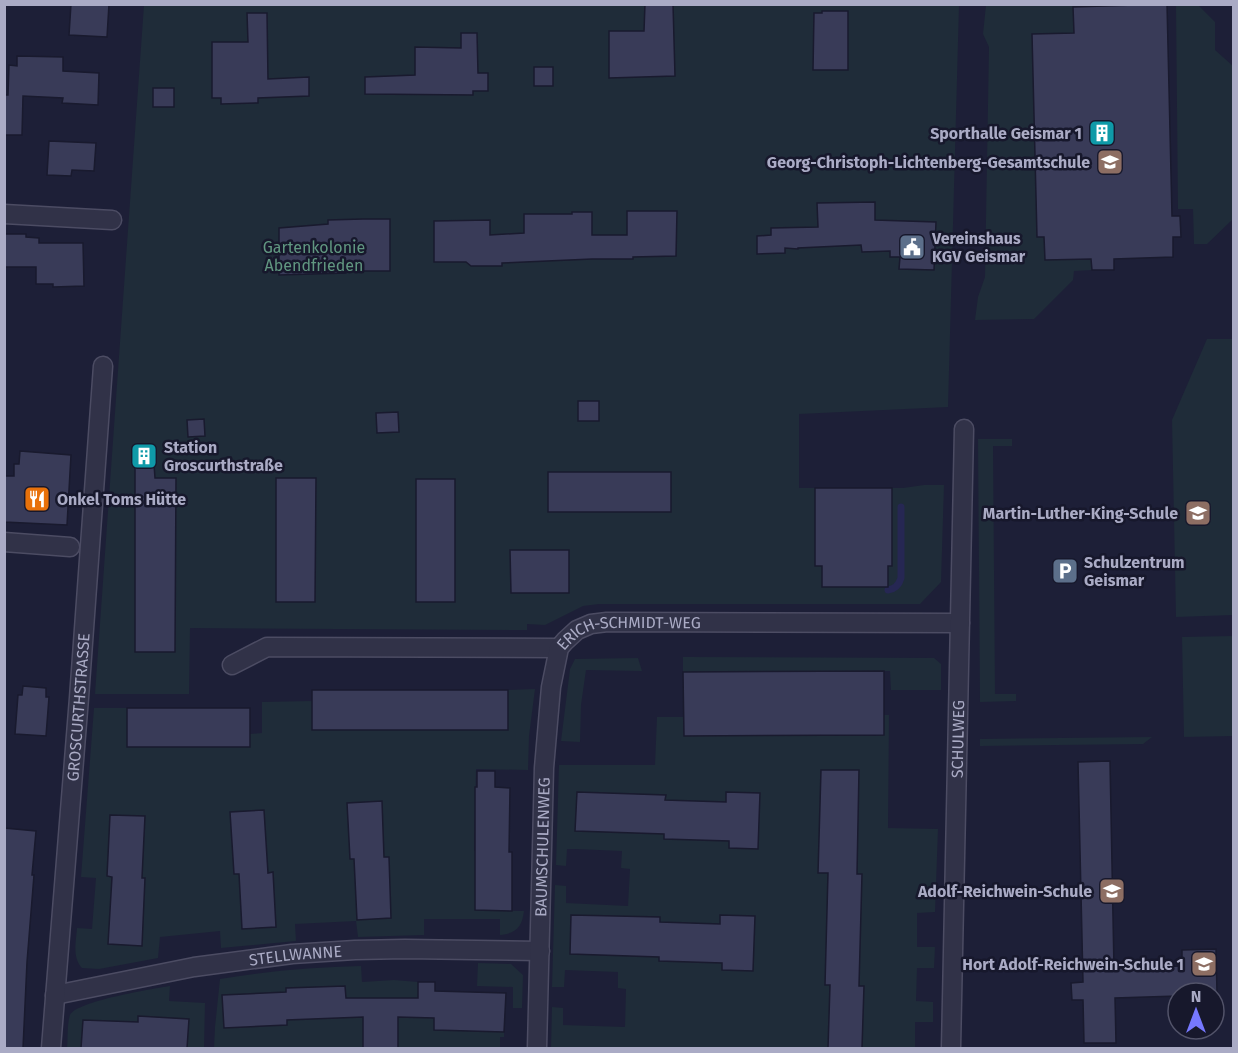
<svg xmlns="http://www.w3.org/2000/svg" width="1238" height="1053" viewBox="0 0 1238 1053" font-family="'Fira Sans',sans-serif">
  <rect width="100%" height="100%" fill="#1d1f37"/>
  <path fill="#1f2c39" d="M144,5H959L948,407L799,414V488H903L924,485H944L941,582L920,604H599L583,606L545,625L527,624V630L190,628L189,694H95Z
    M986,5H1132L1073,7L1074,33L1032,34L1037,236L1044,237L1045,260L1091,259L1092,270L1074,271L1073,280L1034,319L975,320L978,297L985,277L989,47L983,34Z
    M1176,6H1199L1215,22V50L1233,66V219L1207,244H1194L1193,209H1178Z
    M1207,339H1233V615L1176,617L1172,420Z
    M978,439H1012V446H993L995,694H1016V701L980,702Z
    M1233,636V736L1184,737L1182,637Z
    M683,657L934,658L941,664V690H891L890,671L683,672Z
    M638,658L642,671L586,670L581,705L580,742L561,741L570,669L575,659Z
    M535,689L529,736L528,770L476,769L474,851H476L475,910L524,911C522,927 517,933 500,935V919H424V935L358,937L356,921L295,924L296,941L221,948L220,931L160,937L158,958L99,969L82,968C72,957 76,942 77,928L92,929L96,878L81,877L94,708H127V747H249L250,734L262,733V702L312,701V730H507L508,690Z
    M884,715H889L888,828L938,829L935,912L917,913V947H935L934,968H917L916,1001L933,1002V1022H915V1048H551L552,1007L563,1008V1025L625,1027L626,989L618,988V972L565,970L564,987H552L555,885L566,886V903L628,906L630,869L621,868L622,851L575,849H567L566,866L556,865L559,765H655L657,717H683L684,736H874L884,735Z
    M1152,737L1143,744L980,746V739Z
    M478,963L511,964L523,975L522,1008H513V987L477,986Z
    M361,966L362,982L394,980L418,982V1003H435L434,1030L504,1032V1037H500V1048H214L215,1027L220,979C267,971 314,967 361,966Z
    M170,986L169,1001L205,1003L204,1048H67C68,1040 67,1023 70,1015C77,1001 152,989 170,986Z"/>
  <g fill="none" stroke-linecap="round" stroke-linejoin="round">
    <path stroke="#262753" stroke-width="7" d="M888,590C895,589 899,585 901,578V507"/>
  </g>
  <path fill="#393b58" stroke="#191a2e" stroke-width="1.5" d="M71,4H109L107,37L69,35Z
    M645,4H673L675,76L609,78V31H644Z
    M1167,4L1172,216H1180L1181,237H1173V257L1114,259V270H1092L1091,259L1045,260L1044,237H1037L1032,34L1074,33L1073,7Z
    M822,11H848V70H813L814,13H822Z
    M247,13H267L268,79L309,77V96L258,98V103L221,104V98H212V42H248Z
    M461,33H477L478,73H488V91H473V95L365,94V77L415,75V47L461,48Z
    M17,56L63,57V71L99,73L98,105L62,103L63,98L23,96L22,135H4V95H8L9,65L17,66Z
    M534,67H553V86H534Z
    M153,88H174V107H153Z
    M49,141L96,143L94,171L72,170L71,176L47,175Z
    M875,202V220L936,222L934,270L899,269L900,257H890V251L862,252L861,245L798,248V249L785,248V253L757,254V236L771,235V228L818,227L817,203Z
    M627,211H677L676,256L633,257V259H592L502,263V266H471L466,262H434V221L490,220V235L524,233V214H572V212H592V235H627Z
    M363,219H390V271H346V273L279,275V228L328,224V220Z
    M4,234H26V237L39,238V243H83L84,286L53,287V284H36V267H4Z
    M578,401H599V421H578Z
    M398,412L399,432L377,433L376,413Z
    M204,419L205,436L188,437L187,420Z
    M20,451L71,455L67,525L4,522V476H14V464H19Z
    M153,451L155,478H176L175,652H135V452Z
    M548,472H671V512H548Z
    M276,478H316L315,602H276Z
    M416,479H455V602H416Z
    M815,488H892V566H888V587H822V566H815Z
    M510,550H569V593H511Z
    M884,671V735L684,736L683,672Z
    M23,686L46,688V697H49L46,736L15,734L18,695H22Z
    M312,690H508V730H312Z
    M127,708H250V747H127Z
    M1110,761L1114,968L1182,966V950L1216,949L1217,993H1178V996L1115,998L1116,1043H1084L1083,1000H1072L1071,983L1083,982L1078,762Z
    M821,770H859L857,874H862L859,986H864L862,1048H828L830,985H825L828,873H818Z
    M477,771H495V787L510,788L509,852H512V911L475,910V787H477Z
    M577,792L666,795L665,800L726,802V792L760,793L758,849L729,848V841L664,839V834L575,831Z
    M382,801L384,857H389L391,918L357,920L354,859H350L347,803Z
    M264,810L268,873L273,872L276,927L242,929L239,874H234L230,812Z
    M110,815L145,816L142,878H145L142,946L108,944L112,877L107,876Z
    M4,828L36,831L32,875H34L27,962L23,1048H4Z
    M571,915L660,917V922L720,924V915L755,916L753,971L722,970V963L659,961V957L570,954Z
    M418,982H435V991L506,993L504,1032L434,1030V1018L398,1017V1048H363V1017L287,1020V1025L224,1028L222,995L286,992V988L345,986L346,998H418Z
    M138,1016L189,1019L187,1048H81L83,1020L138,1022Z"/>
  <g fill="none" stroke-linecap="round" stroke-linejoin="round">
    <defs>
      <g id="street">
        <path d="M4,214L112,220"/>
        <path d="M4,542L70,547"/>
        <path d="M232,665L267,647L559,648"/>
        <path id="s1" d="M55,995L194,967L292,954L355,950L405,949L540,951"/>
        <path id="s2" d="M51,1048L79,698L103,366"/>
        <path id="s3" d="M537,1048L544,768L551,687L559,648L565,641L577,630L591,624L607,622L960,623"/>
        <path id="s4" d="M951,1048L964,429"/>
      </g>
    </defs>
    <use href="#street" stroke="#4c4c63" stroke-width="21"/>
    <use href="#street" stroke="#313248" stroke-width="18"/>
  </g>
  <defs>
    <symbol id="building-square" viewBox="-11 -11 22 22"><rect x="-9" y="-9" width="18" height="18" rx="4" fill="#0f9aa8" stroke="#17182c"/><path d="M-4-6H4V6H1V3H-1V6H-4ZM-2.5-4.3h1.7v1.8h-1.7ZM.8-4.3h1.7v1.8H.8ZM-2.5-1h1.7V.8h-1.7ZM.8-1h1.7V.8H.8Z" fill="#fff"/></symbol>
    <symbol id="school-square" viewBox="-11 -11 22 22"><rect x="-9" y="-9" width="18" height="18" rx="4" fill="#8d6e63" stroke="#17182c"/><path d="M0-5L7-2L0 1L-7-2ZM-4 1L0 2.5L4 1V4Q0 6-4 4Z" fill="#fff"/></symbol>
    <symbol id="civic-square" viewBox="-11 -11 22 22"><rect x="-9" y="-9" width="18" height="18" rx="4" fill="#5c6f8a" stroke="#17182c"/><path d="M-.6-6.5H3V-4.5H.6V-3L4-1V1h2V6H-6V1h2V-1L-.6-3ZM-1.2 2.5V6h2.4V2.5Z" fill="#fff"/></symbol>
    <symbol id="restaurant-square" viewBox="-11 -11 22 22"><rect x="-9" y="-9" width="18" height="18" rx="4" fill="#e8710a" stroke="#17182c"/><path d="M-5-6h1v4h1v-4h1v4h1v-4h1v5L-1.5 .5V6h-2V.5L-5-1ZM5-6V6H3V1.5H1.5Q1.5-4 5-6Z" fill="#fff"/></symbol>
    <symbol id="parking-square" viewBox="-11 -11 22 22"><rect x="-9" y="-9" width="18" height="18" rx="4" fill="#5c6f8a" stroke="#17182c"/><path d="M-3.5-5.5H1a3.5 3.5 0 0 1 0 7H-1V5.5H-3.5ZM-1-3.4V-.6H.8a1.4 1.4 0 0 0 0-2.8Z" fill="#fff"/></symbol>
  </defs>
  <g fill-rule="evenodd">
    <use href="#building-square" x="1087" y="118" width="30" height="30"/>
    <use href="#school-square" x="1095" y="147" width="30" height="30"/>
    <use href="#civic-square" x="897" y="232" width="30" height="30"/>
    <use href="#building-square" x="129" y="441" width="30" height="30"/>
    <use href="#restaurant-square" x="22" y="484" width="30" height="30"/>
    <use href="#school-square" x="1183" y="498" width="30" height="30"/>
    <use href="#parking-square" x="1050" y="556" width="30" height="30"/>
    <use href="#school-square" x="1097" y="876" width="30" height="30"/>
    <use href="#school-square" x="1189" y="949" width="30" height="30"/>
  </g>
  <g text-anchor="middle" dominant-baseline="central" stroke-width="5" stroke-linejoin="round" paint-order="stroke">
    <g font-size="16" font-weight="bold" fill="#aaabc5" stroke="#17182c" text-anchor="end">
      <text x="1082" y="133">Sporthalle Geismar 1</text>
      <text x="1090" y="162">Georg-Christoph-Lichtenberg-Gesamtschule</text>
      <text x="932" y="238" text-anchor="start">Vereinshaus<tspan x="932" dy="18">KGV Geismar</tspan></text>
      <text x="164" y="447" text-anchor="start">Station<tspan x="164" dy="18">Groscurthstraße</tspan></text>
      <text x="57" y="499" text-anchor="start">Onkel Toms Hütte</text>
      <text x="1178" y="513">Martin-Luther-King-Schule</text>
      <text x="1084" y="562" text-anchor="start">Schulzentrum<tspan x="1084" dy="18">Geismar</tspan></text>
      <text x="1092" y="891">Adolf-Reichwein-Schule</text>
      <text x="1184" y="964">Hort Adolf-Reichwein-Schule 1</text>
    </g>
    <g font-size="16" fill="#619781" stroke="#17182c">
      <text x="314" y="247">Gartenkolonie<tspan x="314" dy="18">Abendfrieden</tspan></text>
    </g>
    <g font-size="16" fill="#aaabc5" stroke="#17182c">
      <text stroke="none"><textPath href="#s3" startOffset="477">ERICH-SCHMIDT-WEG</textPath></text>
      <text stroke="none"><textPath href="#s2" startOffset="342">GROSCURTHSTRASSE</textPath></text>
      <text stroke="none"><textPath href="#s4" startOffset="309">SCHULWEG</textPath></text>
      <text stroke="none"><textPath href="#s3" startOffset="201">BAUMSCHULENWEG</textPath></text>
      <text stroke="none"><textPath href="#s1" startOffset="244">STELLWANNE</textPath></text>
    </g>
  </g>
  <rect width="1238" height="1053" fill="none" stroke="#aaabc5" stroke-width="12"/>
  <g transform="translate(1196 1011)"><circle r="28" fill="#17182c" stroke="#525369" stroke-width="1.5"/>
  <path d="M0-4.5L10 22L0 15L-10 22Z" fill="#7678ff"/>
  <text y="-9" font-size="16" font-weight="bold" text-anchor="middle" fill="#aaabc5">N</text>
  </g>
</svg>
